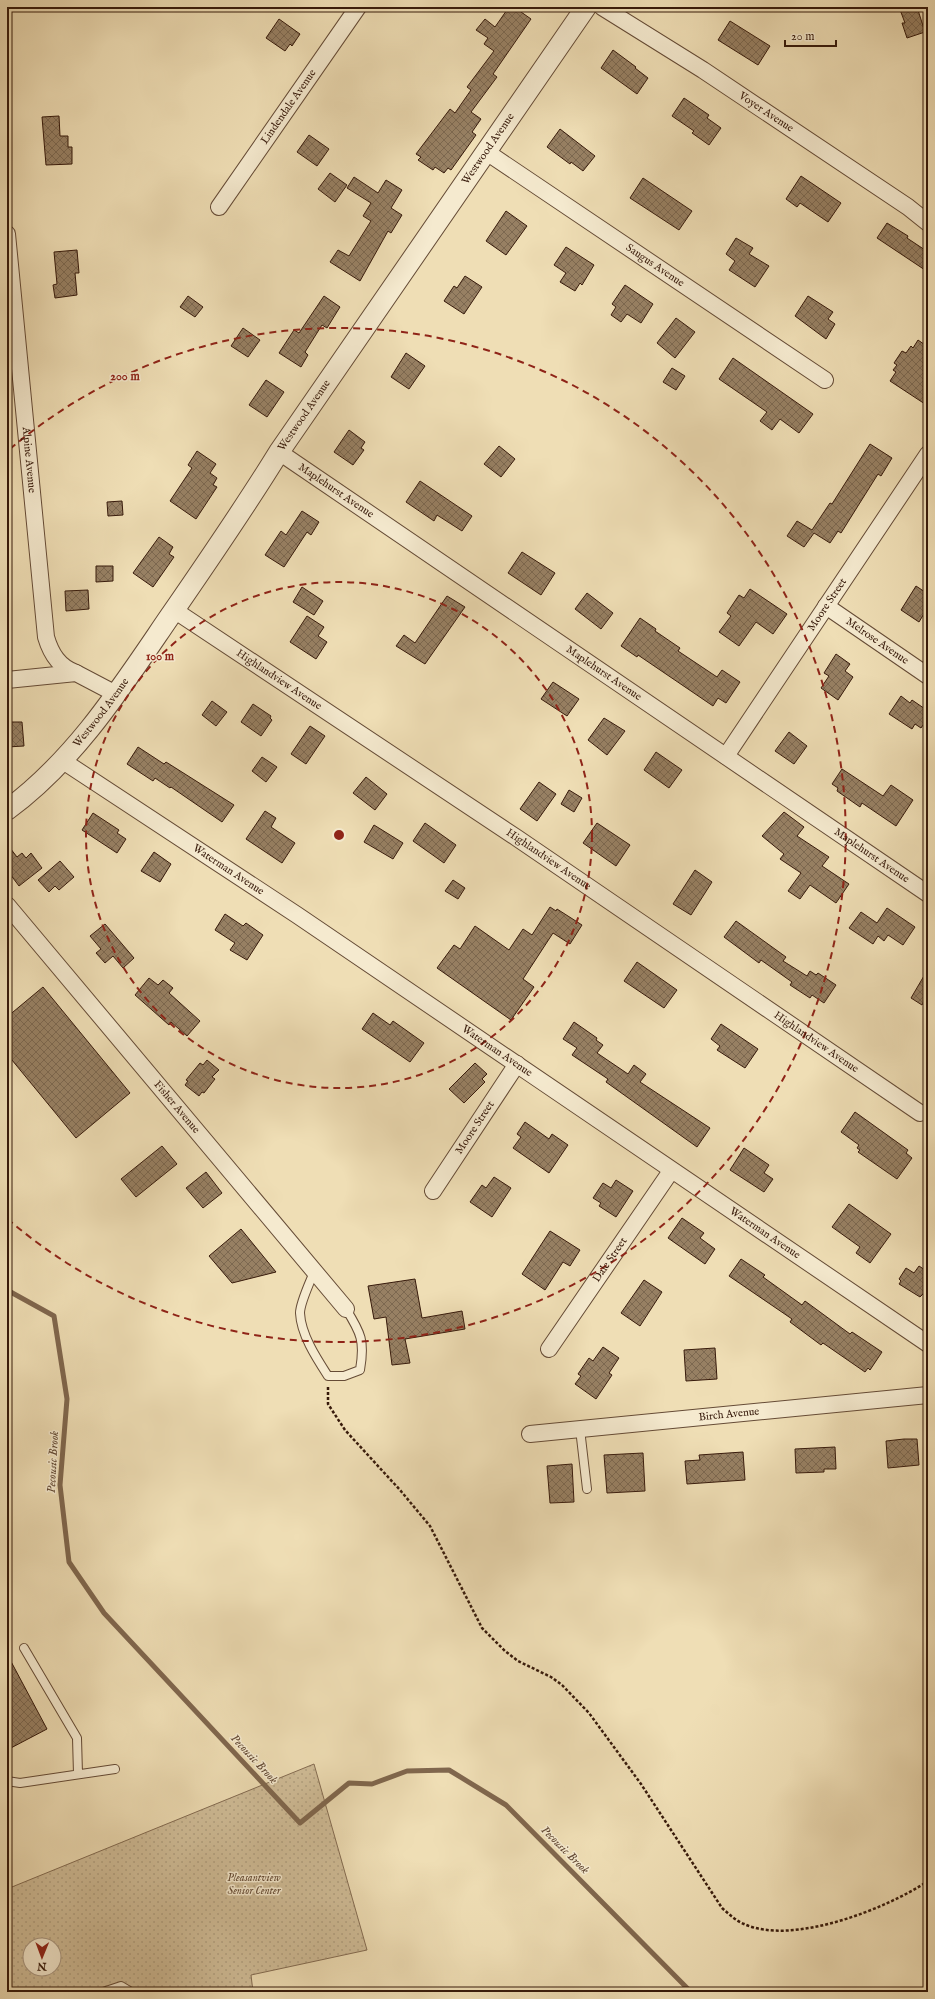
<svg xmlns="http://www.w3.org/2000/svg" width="935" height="1999" viewBox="0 0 935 1999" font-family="'IM FELL English',serif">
  <defs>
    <pattern id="park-dots" width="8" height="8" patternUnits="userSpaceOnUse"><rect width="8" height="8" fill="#d0bd98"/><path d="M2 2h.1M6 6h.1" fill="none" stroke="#b3a282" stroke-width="1.8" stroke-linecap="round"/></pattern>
    <pattern id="building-cross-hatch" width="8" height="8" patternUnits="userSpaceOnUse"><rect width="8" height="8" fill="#978063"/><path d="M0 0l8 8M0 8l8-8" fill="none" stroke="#7c6850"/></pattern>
  </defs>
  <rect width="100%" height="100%" fill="#efdeb5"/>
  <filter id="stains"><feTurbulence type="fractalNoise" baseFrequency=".005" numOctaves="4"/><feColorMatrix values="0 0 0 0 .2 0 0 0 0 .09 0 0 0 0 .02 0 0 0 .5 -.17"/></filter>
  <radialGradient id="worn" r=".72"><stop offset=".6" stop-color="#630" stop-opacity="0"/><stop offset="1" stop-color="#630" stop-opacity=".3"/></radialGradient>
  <path fill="url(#park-dots)" stroke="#846c52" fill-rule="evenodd" d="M314,1764L367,1950L251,1975L253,1992H7V1889ZM30,1945H54V1969H30Z"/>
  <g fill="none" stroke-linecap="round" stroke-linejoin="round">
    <path stroke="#80674e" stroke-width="5" d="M7,1290L54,1316L67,1399L60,1485L69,1562L104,1613L300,1823L349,1783L372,1784L407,1771L449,1770L506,1805L691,1992"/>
  </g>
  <path fill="url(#building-cross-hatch)" stroke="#371a0b" d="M509,7H514L531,19L493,74L497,77L471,112L481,119L472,132L476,135L451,170L448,168L444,173L435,167L433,170L418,160L421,157L416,154L450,109L455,113L471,90L467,87L494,51L484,44L488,38L476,30L485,19L495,27Z
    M899,7H917L925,32L907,38L902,23H905Z
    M279,19L300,34L292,46L290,44L285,51L266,38Z
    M730,21L770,46L758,65L718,40Z
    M613,50L636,67L635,68L648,78L637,94L601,68Z
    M684,98L709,115L707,118L721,128L709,145L692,133L694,131L672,116Z
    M59,116L60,136H68V147H72V164L46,165L42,117Z
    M560,129L595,156L583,171L571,162L570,164L547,147Z
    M309,135L329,149L317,166L297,152Z
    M330,173L347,185L335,202L318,189Z
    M801,176L841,203L828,222L800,203L797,207L786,199Z
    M354,177L378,193L386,180L402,190L391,208L402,215L391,233L388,231L360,281L330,262L338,250L349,256L371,221L363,216L371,203L347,188Z
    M643,178L692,211L679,230L630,198Z
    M506,211L527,226L506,255L486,241Z
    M887,223L908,236L907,238L928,252V272L877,238Z
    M736,238L753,248L749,254L769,266L755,287L729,270L735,261L726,254Z
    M566,247L594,265L582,285L580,283L575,291L560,282L566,273L554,265Z
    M77,250L79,273H75L77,295L55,298L53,285L57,284L54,252Z
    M465,276L482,287L464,314L444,301L454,286L457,288Z
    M625,285L653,304L641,323L627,314L621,322L611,315L616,307L612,304Z
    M188,296L203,307L195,317L180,307Z
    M324,296L340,307L327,328L322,325L305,352L308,355L301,367L279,353L294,330L299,333Z
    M808,296L833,312L828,319L835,324L826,339L795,316Z
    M676,318L695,332L675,358L657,343Z
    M243,328L260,340L248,357L231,346Z
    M918,340L928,347V406L890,381L896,372L893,370L897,365L894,363L902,351L906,353L911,346L913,348Z
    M406,353L425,366L409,389L391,377Z
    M733,358L813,414L799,433L780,419L772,430L760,421L767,412L719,379Z
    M672,368L685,376L676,390L663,382Z
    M266,380L284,392L267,417L249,405Z
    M349,430L365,442L361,448L364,450L353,465L334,452Z
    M870,444L892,458L881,476L878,474L841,533L838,531L830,543L814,533L804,547L787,536L797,521L812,530L830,503L832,504Z
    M499,446L515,459L501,477L484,464Z
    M197,451L216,464L210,473L217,478L213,485L217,487L196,519L170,501L192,468L188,465Z
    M420,481L472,516L462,531L437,515L434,521L406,502Z
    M122,501L123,515L108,516L107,502Z
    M302,511L319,522L311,535L307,532L284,567L265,555L281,531L286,535Z
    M159,537L173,547L169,554L174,557L153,587L133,573Z
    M522,552L555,573L541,595L508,573Z
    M96,566H113V581L96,582Z
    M916,586L928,594V607L919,622L901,610Z
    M302,587L323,601L314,615L293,602Z
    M750,589L787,614L773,634L756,622L739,646L719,632L731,616L727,613L739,595L744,598Z
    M88,590L89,609L66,611L65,591Z
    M587,593L613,613L601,629L575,609Z
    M447,596L465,607L425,664L396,646L404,635L415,643Z
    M307,616L324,627L318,636L327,642L316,659L290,642Z
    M640,618L656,629L655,631L680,648L678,651L717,677L722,670L740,682L726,703L718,698L713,706L638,655L637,657L621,646Z
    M836,654L850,664L845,671L853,677L838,700L821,688L829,676L824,673Z
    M553,682L579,699L567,716L541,699Z
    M901,696L910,703L912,700L928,711V718L921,728L915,724L912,729L889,714Z
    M212,701L227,712L216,726L202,715Z
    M253,704L271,716L270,718L272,720L261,736L241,722Z
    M604,718L625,731L607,755L588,740Z
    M7,722H22L24,746L7,747Z
    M310,726L325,736L306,764L291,754Z
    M789,732L807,746L794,764L775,751Z
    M138,747L164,764L166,762L234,805L222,822L171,787L170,788L155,778L153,781L127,764Z
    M656,752L682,770L669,788L644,770Z
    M262,757L277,767L266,782L252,771Z
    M842,769L883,796L891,785L913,800L896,826L862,803L860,807L837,791L838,788L832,784Z
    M366,777L387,794L375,810L353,793Z
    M539,782L556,794L537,821L520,809Z
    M569,790L582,798L574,812L561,804Z
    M265,811L276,818L271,827L295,843L282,863L246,839Z
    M784,812L804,827L797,836L829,857L822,866L849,884L836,903L810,885L800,899L788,891L801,873L780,859L784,854L762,836Z
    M93,813L119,830L117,833L126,839L117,853L82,830Z
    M425,823L456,845L444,863L413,841Z
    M597,823L630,845L616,866L583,843Z
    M374,825L403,843L393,859L364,842Z
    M7,844L17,857L22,853L26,858L31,853L42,868L19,886L7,870Z
    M154,852L171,864L160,882L141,871Z
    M60,861L74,877L59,890L55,886L49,892L38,880Z
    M695,870L712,882L691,915L673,904Z
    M453,880L465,888L458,899L445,891Z
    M550,907L556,911L557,909L582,925L570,944L553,933L523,979L534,987L511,1020L437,968L454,945L460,949L475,926L509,950L523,929L532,935Z
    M887,908L915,927L903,945L888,935L884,941L878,936L873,944L849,928L861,912L877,923Z
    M225,914L243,926L246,923L263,935L247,960L230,950L235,943L215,930Z
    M736,921L786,957L783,961L807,976L810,971L816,975L818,973L836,985L824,1003L812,995L810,998L790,985L792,982L761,960L759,963L724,937Z
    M105,924L134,958L123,968L113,956L105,963L96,953L101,949L90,936Z
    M637,962L677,990L664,1008L624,981Z
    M928,969V994L922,1005L911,998Z
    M149,978L158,985L163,980L173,988L169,993L200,1021L187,1036L171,1022L169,1025L135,995Z
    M43,987L130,1093L76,1138L7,1054V1017Z
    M373,1013L390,1025L393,1021L424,1043L410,1062L362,1029Z
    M574,1022L597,1038L596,1040L603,1045L597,1053L628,1074L634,1065L646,1074L640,1082L710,1128L697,1147L606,1082L608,1079L572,1055L577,1048L563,1039Z
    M721,1024L758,1049L745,1068L717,1050L720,1046L711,1039Z
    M207,1060L219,1070L212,1077L215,1079L204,1093L202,1092L199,1096L185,1085L188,1081L186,1080L200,1063L203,1065Z
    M475,1063L487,1074L482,1079L485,1082L464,1103L449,1089Z
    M855,1112L908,1150L906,1153L912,1158L897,1179L858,1152L860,1150L857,1148L859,1145L841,1132Z
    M525,1122L549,1139L552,1134L568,1145L549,1173L513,1148L521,1137L517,1134Z
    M162,1146L177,1164L136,1197L121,1179Z
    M744,1148L769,1165L764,1173L773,1179L764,1192L730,1170Z
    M206,1172L222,1193L203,1208L186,1188Z
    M494,1177L511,1188L492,1217L470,1202L482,1185L486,1188Z
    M616,1180L633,1191L616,1217L599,1206L601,1203L593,1198L603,1183L611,1188Z
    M849,1204L891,1234L870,1263L856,1253L860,1247L832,1227Z
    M682,1218L704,1233L700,1238L715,1249L705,1264L668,1238Z
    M241,1229L276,1272L232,1283L209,1256Z
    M550,1231L580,1250L570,1266L563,1262L545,1290L522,1274Z
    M741,1259L765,1275L763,1277L802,1305L805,1301L850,1334L852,1332L882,1352L870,1370L868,1368L865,1372L823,1343L821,1345L790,1322L792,1319L729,1276Z
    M919,1266L928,1272V1298L923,1294L920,1297L899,1284L901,1281L899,1279L906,1268L914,1273Z
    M415,1279L422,1318L462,1311L465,1329L405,1339L410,1363L392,1365L386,1317L374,1319L368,1286Z
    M644,1280L662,1292L640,1326L621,1313Z
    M603,1347L619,1358L609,1373L612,1375L596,1399L575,1384L581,1376L578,1374L589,1358L593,1361Z
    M715,1348L717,1379L686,1381L684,1350Z
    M904,1439H917L919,1465L888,1468L886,1441Z
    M835,1447L836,1469H824V1472L796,1473L795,1449Z
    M743,1452L745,1480L687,1484L685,1461L700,1460L699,1455Z
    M643,1453L645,1491L607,1493L604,1455Z
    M572,1464L574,1502L550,1503L547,1466Z
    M7,1654L47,1729L7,1750Z"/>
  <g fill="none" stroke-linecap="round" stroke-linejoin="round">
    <defs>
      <path id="service" d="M314,1272C310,1282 300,1303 300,1313C301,1335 317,1359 328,1376H344L360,1370C365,1341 361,1333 346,1309
        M580,1429L587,1489
        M24,1648L77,1738L78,1774
        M7,1781L20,1783L115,1769
        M103,1992L121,1986L131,1992"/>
      <g id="minor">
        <path id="s1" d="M602,7L703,70L908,207L928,223"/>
        <path id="s2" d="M485,151L825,380"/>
        <path id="s3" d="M219,207L358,7"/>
        <path id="s4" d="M7,234L46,637C51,654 59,667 76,673"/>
        <path id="s5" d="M279,452L928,894"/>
        <path id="s6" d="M826,606L928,676"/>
        <path id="s7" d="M174,610L517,838L920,1113"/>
        <path d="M7,680L76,673L116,694"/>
        <path id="s8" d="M726,756L928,454"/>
        <path id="s9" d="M63,761L297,915L928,1344"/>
        <path id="s10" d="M7,905L346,1309"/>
        <path id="s11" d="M433,1191L517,1064"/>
        <path id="s12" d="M549,1349L671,1171"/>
        <path id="s13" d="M530,1434L928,1395"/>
      </g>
      <g id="tertiary">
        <path id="s14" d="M7,810C75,760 121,688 168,619C206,564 244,509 279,452L586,7"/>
      </g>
    </defs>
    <use href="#service" stroke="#654b36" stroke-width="10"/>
    <use href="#minor" stroke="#654b36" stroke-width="18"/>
    <use href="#tertiary" stroke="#654b36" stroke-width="22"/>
    <path stroke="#371a0b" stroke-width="2.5" stroke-dasharray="3 2" stroke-linecap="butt" d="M328,1387V1404L345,1430L400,1490L430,1526L482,1628L505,1651L518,1661L551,1677L562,1685L589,1713L641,1784L722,1908C729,1914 736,1921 744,1924C792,1946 886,1909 928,1881"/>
    <use href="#service" stroke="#f5eacf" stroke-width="8"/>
    <use href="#minor" stroke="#f5eacf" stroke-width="16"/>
    <use href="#tertiary" stroke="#f5eacf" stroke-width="20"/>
  </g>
  <g fill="none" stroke="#8f2418" stroke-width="2" stroke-dasharray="7 5">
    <circle cx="339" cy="835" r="253"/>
    <path d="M10 449A507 507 0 1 1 10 1221"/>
  </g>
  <g text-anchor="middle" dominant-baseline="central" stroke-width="3" stroke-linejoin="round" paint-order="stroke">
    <g font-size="11" fill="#371a0b" stroke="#f5eacf">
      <text stroke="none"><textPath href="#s3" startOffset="122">Lindendale Avenue</textPath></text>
      <text stroke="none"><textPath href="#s1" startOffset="195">Voyer Avenue</textPath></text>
      <text stroke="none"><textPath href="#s14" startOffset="820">Westwood Avenue</textPath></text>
      <text stroke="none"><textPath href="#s2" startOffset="205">Saugus Avenue</textPath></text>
      <text stroke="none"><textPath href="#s14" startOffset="496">Westwood Avenue</textPath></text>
      <text stroke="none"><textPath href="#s4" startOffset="227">Alpine Avenue</textPath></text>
      <text stroke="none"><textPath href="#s5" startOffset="69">Maplehurst Avenue</textPath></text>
      <text stroke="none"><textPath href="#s8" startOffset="182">Moore Street</textPath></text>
      <text stroke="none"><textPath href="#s6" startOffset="62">Melrose Avenue</textPath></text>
      <text stroke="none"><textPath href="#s5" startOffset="393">Maplehurst Avenue</textPath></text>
      <text stroke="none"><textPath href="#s7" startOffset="126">Highlandview Avenue</textPath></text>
      <text stroke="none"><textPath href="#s14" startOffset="136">Westwood Avenue</textPath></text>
      <text stroke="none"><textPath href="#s5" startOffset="717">Maplehurst Avenue</textPath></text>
      <text stroke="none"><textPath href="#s7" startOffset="450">Highlandview Avenue</textPath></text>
      <text stroke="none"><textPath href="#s9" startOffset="198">Waterman Avenue</textPath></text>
      <text stroke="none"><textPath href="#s7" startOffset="774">Highlandview Avenue</textPath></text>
      <text stroke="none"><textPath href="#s9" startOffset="522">Waterman Avenue</textPath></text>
      <text stroke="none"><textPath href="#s10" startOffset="264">Fisher Avenue</textPath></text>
      <text stroke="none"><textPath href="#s11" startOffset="76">Moore Street</textPath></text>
      <text stroke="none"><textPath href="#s9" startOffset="846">Waterman Avenue</textPath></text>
      <text stroke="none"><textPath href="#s12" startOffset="108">Dale Street</textPath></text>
      <text stroke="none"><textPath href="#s13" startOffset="200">Birch Avenue</textPath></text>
    </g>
    <g font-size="11" font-style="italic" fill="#654b35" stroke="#f5eacf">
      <text x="254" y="1878">Pleasantview<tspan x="254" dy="13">Senior Center</tspan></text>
    </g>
    <g font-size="12" font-style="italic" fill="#614732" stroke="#f5eacf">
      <text transform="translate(53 1462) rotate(-87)">Pecousic Brook</text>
      <text transform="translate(254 1759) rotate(47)">Pecousic Brook</text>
      <text transform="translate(565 1850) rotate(45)">Pecousic Brook</text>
    </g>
  </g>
  <circle cx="339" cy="835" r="6" fill="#8f2418" stroke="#f5eacf" stroke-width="2"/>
  <g font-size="12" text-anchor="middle" font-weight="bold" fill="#8f2418" stroke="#f5eacf" stroke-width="3" stroke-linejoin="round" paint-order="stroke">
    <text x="125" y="380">200 m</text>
    <text x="160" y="660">100 m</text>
  </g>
  <rect width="935" height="1999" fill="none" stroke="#efdeb5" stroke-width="24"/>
  <rect x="8" y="8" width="919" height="1983" fill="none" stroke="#371a0b" stroke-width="2"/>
  <rect x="12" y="12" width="911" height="1975" fill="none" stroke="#371a0b"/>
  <g transform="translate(42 1957) rotate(181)"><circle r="19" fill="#f5eacf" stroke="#a99781"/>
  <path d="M0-3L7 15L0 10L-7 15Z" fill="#8f2418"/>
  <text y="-6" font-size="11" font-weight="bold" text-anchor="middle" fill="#371a0b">N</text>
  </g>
  <path d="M785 40v6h51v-6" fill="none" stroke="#371a0b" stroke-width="2"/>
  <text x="791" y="40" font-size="12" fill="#371a0b" stroke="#f5eacf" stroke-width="3" paint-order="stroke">20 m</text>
  <rect width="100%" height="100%" filter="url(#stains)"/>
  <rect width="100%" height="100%" fill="url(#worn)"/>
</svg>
